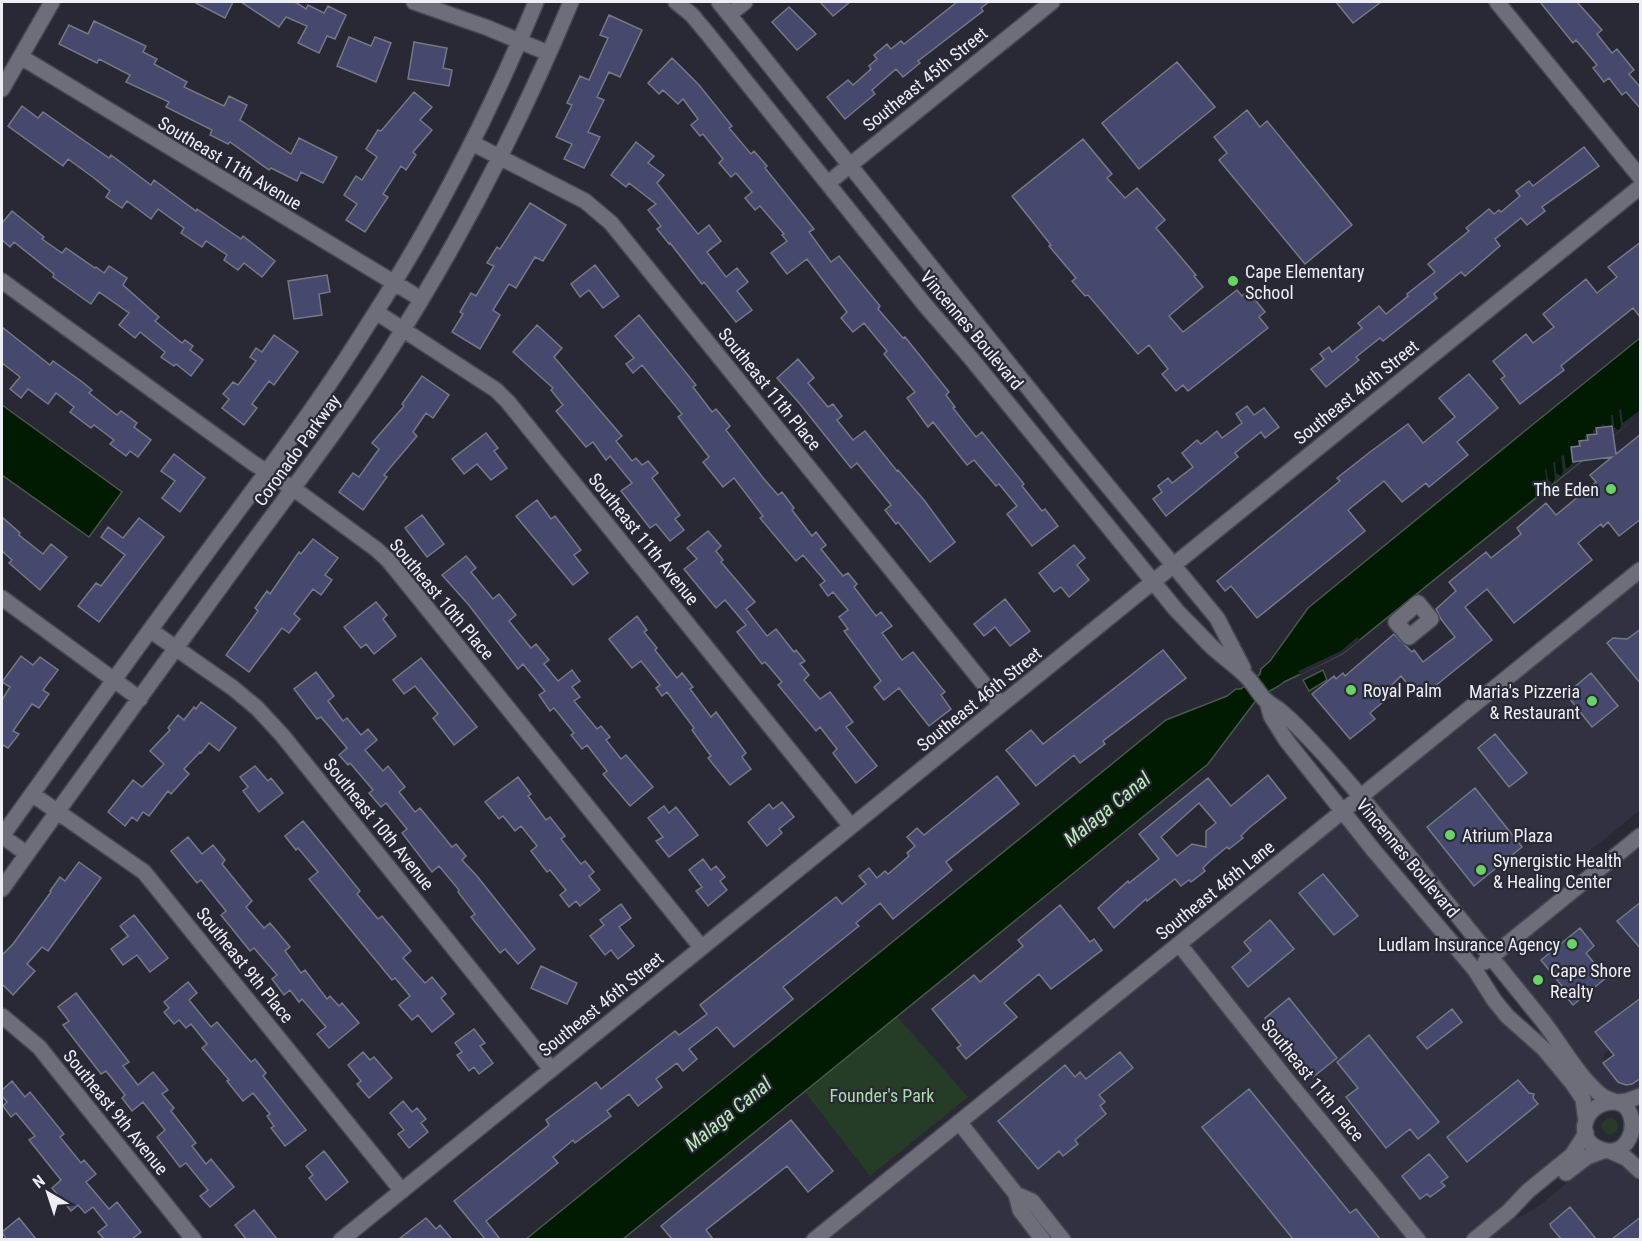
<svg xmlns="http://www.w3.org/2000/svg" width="1642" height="1241" viewBox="0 0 1642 1241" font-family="'Roboto Condensed',sans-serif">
  <rect width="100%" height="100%" fill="#282934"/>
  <path fill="#303242" d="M1640,575V810L1574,864L1572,870L1578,878L1640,836V1024L1605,1053L1603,1058L1625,1084H1631L1640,1077V1086L1634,1091L1617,1094L1604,1088L1589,1071L1565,1037L1369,795Z
    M1339,819L1404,898L1424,918L1469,974L1483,998L1493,1011L1539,1054L1567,1088L1576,1101L1578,1131L1572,1143L1523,1185L1505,1204L1500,1206V1208L1461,1239L816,1240Z
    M1605,1159L1617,1161L1640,1182V1239L1487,1240L1514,1218L1522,1216L1540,1205L1585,1168L1595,1161Z"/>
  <path fill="#273c26" d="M894,1013L968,1097L870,1176L802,1088Z
    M1602 1126a8 8 0 1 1 16 0a8 8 0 1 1-16 0Z"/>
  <path fill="#011a02" stroke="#485a4b" stroke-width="1.5" d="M1640,338V414L1342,654L1284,682C1275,690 1261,693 1254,703C1239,723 1223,744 1208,764L623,1239L525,1240L1166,720L1227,696L1236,689H1241L1260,674L1261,669L1270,661L1308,608L1526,430Z
    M2,405L122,492L89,537L2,475Z
    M1323,670L1327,680L1309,691L1303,680Z"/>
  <path fill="#282934" d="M1621,409L1623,423L1640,410V415L1547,488L1545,469L1546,468L1548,479L1552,483L1555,479L1553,463L1555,461L1556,473L1561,476L1563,471L1561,456L1564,455L1566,469L1572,464L1570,449L1572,447L1574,461L1578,463L1579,459L1578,443H1580L1587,454L1585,436H1587L1595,447L1593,430H1596L1597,441L1604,440L1602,425L1604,424L1605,434L1612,433L1611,415H1613L1614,427L1619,431L1621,425L1619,410Z
    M1357,637L1360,640L1342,654L1300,675L1298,671L1341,651Z"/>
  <path fill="#46496d" stroke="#777885" stroke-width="1.5" fill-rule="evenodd" d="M194,2H233L225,18Z
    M241,2H295L306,9L308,5L324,13L328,6L346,15L335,39L327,36L319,53L298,43L307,26L286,17L279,27Z
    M820,2H850L833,16Z
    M957,2H989L981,8L983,11L918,61L920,63L903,77L896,69L872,90L875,94L845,119L827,97L848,80L853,85L871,69L869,66L877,59L874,55L887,44L891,49L901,41L904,44Z
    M1336,2H1381L1353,23Z
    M1540,2H1577L1602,30L1597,34L1612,53L1617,49L1634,70L1629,74L1641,88V109L1626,92L1622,95L1609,78L1604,82L1593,68L1597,65L1576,40L1573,43Z
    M789,7L816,34L797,50L772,22Z
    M609,15L642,30L620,77L609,72L597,97L604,100L588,132L600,137L584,168L564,159L572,144L556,137L572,105L567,103L580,76L589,80L608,38L600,35Z
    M94,21L146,46L143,52L157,59L154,64L187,82L184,87L224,106L229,96L247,105L240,120L291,154L299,138L337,157L323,183L301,172L297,181L271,168L269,170L230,142L228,144L210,135L212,130L166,107L169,102L126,82L130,75L99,59L97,63L59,44L69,25L88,34Z
    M349,37L371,46L375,37L391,43L376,82L337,66Z
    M414,42L447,48L443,68L452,70L449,86L408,79Z
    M672,58L699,85L732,126L729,128L751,154L754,151L767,166L765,168L814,229L809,232L831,262L839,256L880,306L878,309L903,338L905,337L949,392L946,395L955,407L953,408L976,437L982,432L1024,484L1022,486L1042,511L1045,509L1058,526L1032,546L1007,514L1017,506L999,484L996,486L974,460L967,465L933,422L928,427L907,398L915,392L884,354L887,351L864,323L853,332L841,318L847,312L807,259L787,274L771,253L787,241L782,235L784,234L760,206L755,210L745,198L752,192L736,173L731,177L719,163L723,159L703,134L700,136L691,125L698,119L683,99L678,104L663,90L659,94L648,83Z
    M1177,62L1215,107L1139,169L1102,123Z
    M414,92L432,107L420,120L432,130L413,152L416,155L406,170L401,166L383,194L388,197L365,232L346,220L357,204L344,195L356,176L362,180L377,157L366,149L378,130L381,131Z
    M22,106L38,118L43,112L109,158L111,155L151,185L154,180L196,211L197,209L241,239L243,236L275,261L262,277L244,263L238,270L224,260L227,255L206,241L202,247L181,233L184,228L158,209L151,219L127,201L122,208L106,197L110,191L94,178L68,159L63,166L8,126Z
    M1247,110L1260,127L1267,121L1352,225L1305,264L1219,160L1227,153L1214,137Z
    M1083,139L1112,174L1107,178L1125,198L1137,188L1165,220L1156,228L1196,275L1194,276L1203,287L1169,316L1183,332L1237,290L1242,296L1248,291L1265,312L1259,317L1268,328L1188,391L1183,385L1176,391L1162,374L1168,369L1149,345L1138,354L1088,295L1085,296L1072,281L1076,278L1049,246L1051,245L1012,196Z
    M636,142L654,156L648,163L664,175L657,183L698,234L709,225L721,241L707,252L726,277L737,268L748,282L737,291L752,310L736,322L704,282L702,284L670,243L669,244L657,229L661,226L648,210L656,204L629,183L626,187L611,175Z
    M1584,147L1599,166L1542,207L1545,211L1527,225L1521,218L1495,239L1500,246L1465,276L1461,272L1434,294L1437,298L1383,341L1380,338L1356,357L1359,360L1326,387L1311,369L1324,359L1320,354L1329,347L1332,352L1353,335L1362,328L1358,323L1379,306L1386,314L1408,296L1407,294L1435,272L1428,264L1469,231L1466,228L1489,209L1494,214L1499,210L1501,212L1520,196L1516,191L1529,181L1533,186Z
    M530,203L566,225L543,261L535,257L516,288L509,284L493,310L500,315L480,349L452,332L463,314L460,312L471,293L476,296L494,266L487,263L497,247L500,249Z
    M12,211L44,237L42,239L62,253L66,248L95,268L96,267L104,273L109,266L127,278L123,285L159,317L155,321L182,343L185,340L193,346L190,350L203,360L191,376L176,364L174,366L161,357L165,352L140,332L135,338L119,325L129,313L99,292L91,304L53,277L54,274L14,242L10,247L2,240V223Z
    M1641,242V318L1633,308L1561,366L1564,370L1520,404L1501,379L1505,376L1493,361L1526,334L1533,343L1554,327L1543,314L1586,279L1597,293L1617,277L1608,267Z
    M595,265L619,296L603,308L589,290L580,297L571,284Z
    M327,275L330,292L319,294L322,315L294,319L288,281Z
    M639,315L696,385L693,387L712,412L716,409L730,426L726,430L764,479L778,495L782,492L794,508L792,510L812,536L816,532L826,545L821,549L843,576L848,573L857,584L854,587L876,616L881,612L892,626L882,633L902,660L913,652L945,692L941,695L951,709L929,726L899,688L884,700L874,687L881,681L844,631L848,629L839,617L848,610L833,592L828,596L820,585L825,581L803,555L796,561L760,518L763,516L734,478L723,487L703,462L709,457L678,417L682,414L642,365L633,373L626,364L634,358L615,336Z
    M537,325L562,348L554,357L622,436L616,441L632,461L636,458L642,465L648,461L658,473L652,478L680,515L675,519L684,530L670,541L656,524L650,528L621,491L632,483L610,456L606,460L593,442L586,447L556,411L563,405L551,390L553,388L513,352Z
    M2,327L50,365L53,361L81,381L92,390L89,393L117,415L121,411L137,423L134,427L151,440L138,457L130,451L126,456L110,444L114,440L94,425L91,428L70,412L74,407L56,393L48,404L28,389L21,398L10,389L20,377L2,363Z
    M274,335L298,352L274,385L269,381L252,404L257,408L244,425L222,408L229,399L223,394L233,382L238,385L251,368L256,361L250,357L256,348L262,352Z
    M798,359L814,378L808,383L828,407L833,404L842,416L837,420L853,440L865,431L897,471L898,470L924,500L955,542L930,562L898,522L896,524L885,510L891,505L857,463L851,468L800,404L777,378Z
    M1469,374L1498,408L1457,442L1468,455L1429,487L1426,483L1402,502L1384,481L1348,510L1365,531L1257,618L1231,586L1225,591L1217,581L1340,481L1337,478L1370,452L1408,424L1423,443L1455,417L1439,398Z
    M422,376L449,395L433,418L426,413L413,432L417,436L384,475L387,477L363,510L339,492L353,473L359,477L379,449L372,443L404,406L402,404Z
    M1247,406L1254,415L1264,408L1279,427L1265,438L1261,432L1235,453L1238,457L1166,516L1153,499L1162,492L1158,486L1168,478L1172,483L1193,467L1182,453L1197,440L1201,444L1217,431L1222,438L1242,423L1236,414Z
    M1612,426L1616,454L1641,434V519L1619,536L1608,522L1603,527L1601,524L1578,543L1592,560L1514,623L1487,589L1465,607L1492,640L1419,699L1401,676L1385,692L1389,697L1370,713L1375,719L1350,739L1312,694L1334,676L1336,679L1343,673L1345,676L1394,634L1412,652L1414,650L1423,662L1455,637L1441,619L1436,609L1456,591L1449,582L1486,552L1491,558L1521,534L1517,528L1546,503L1556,515L1596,482L1590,475L1612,457L1573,462L1571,447L1580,446L1579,441L1588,440L1587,435L1597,434L1596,428Z
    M486,433L498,448L494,451L507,468L491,480L477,464L464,474L452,459Z
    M174,454L205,478L180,512L162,498L175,481L161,471Z
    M537,500L551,519L555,516L581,550L574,555L588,573L573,585L516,516Z
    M422,515L444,544L427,557L405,528Z
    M2,517L20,533L19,535L43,554L51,544L67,557L40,590L9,563L12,560L2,551Z
    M139,518L164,537L99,622L78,606L96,583L101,586L125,555L101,537L108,527L123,538Z
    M708,531L721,546L716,551L723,560L721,562L755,602L746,609L767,636L776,629L794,652L796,650L805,661L800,664L809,675L804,680L820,699L830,692L853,722L846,727L877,766L856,783L833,753L837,749L820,727L816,731L778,685L782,682L765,662L762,664L737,632L746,625L725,600L716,608L684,569L697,559L687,548Z
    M313,539L338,558L325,575L332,580L321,595L313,589L294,614L300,619L289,633L282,628L249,672L226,655L258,611L255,608L267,591L270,594L299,552L301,554Z
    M1074,545L1085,558L1077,565L1089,580L1069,597L1061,587L1054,592L1039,573Z
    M466,556L476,568L471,572L493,599L499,594L516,615L509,621L531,648L536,644L549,660L544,664L558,681L572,670L580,681L572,687L580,697L574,701L597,729L601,726L610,737L606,740L621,759L626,755L653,787L630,806L603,774L607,771L587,745L582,749L571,735L574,733L554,708L550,711L539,695L545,691L523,664L518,669L468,604L442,575Z
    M1005,599L1030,631L1010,646L995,627L984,636L974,624Z
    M376,602L387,615L383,619L396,636L374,654L366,644L361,648L344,627Z
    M637,616L647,630L644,632L657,648L655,650L677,678L682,673L693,687L690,689L711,717L716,712L746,753L742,757L751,769L730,785L708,758L711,756L692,730L694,728L667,692L662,696L656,688L660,685L641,661L632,668L609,639Z
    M1641,629V684L1607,643L1613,638L1627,639Z
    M1163,650L1186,678L1103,741L1105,744L1080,763L1074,755L1036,786L1006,750L1031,730L1043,744Z
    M21,656L33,665L40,657L58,670L43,690L49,694L39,708L32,704L13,731L19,734L8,748L3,745L2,747V700L10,687L2,682Z
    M421,658L477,727L454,745L433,718L438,714L415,686L404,694L393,680Z
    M316,672L334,696L328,701L343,721L347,718L361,735L368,729L377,740L365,750L383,771L388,766L405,787L399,792L415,812L420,808L452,847L456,844L466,856L462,860L477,876L535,949L518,964L505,949L500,953L471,917L475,914L458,892L459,890L439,866L432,872L402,833L407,829L386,803L381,807L369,793L373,790L350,763L348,765L339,755L347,748L321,717L317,719L294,689Z
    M1591,673L1618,706L1592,727L1566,694Z
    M201,702L236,728L219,751L209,743L201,753L200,752L184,769L189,774L171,794L168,791L149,816L143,812L137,821L132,817L125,826L108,812L133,780L142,787L164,764L150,751L170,730L168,728L178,715L184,720L194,707L196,709Z
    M1495,734L1527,773L1509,787L1478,748Z
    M255,766L268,781L271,778L283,793L259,812L243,791L248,787L240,777Z
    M1268,775L1286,798L1249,828L1241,836L1243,838L1229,849L1227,847L1210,861L1203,868L1205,871L1191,882L1189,880L1181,886L1175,879L1147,901L1146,899L1114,928L1098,908L1128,881L1129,883L1159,859L1139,834L1208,778L1231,806ZM1199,803L1216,823L1206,831V847L1192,844L1177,856L1161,837Z
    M997,776L1019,804L946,862L952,870L893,919L880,903L856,923L859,926L783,987L793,999L734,1047L717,1027L689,1049L697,1059L683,1071L677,1063L656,1079L662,1087L638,1106L629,1094L607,1111L611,1116L575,1143L573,1140L553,1157L558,1163L486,1221L500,1239H485L454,1201L549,1125L546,1120L596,1082L601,1089L675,1031L679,1035L707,1014L700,1005L836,897L842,904L866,884L859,876L869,868L877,878L885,871L888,874L909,856L907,853L915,846L907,837L917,828L924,835Z
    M518,777L531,794L528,796L546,820L550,817L565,836L561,839L581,864L585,861L594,872L589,876L600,890L580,906L576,901L569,907L560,895L566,890L550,870L547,872L531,851L537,846L521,826L515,831L503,816L499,819L485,802Z
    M1475,788L1522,847L1474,886L1427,827Z
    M782,802L794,817L779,829L782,833L767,846L748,822L769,804L773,809Z
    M664,806L669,813L676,807L698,835L669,857L656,841L663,837L648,818Z
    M303,821L360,891L357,894L378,919L382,916L411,951L403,958L425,983L432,977L446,994L441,998L454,1014L432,1032L418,1015L412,1020L399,1005L410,996L395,978L392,980L309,879L318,872L298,848L296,850L285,836Z
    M188,837L202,854L213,845L225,860L222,864L252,901L246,907L264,928L270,923L290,947L285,951L301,973L305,970L327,999L330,996L339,1006L342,1003L359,1023L329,1048L317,1034L326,1027L302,999L299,1002L290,990L284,995L272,979L277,975L254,948L250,951L221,915L226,911L201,880L197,883L171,851Z
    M703,859L711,870L716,866L725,877L720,881L727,890L708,906L696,891L702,887L689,870Z
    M79,862L101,878L48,951L42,947L27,964L35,971L13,995L2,984V955L13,944L51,892L50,891L60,877L65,881Z
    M1323,874L1358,916L1334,935L1299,893Z
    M1641,902V949L1617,921Z
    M621,904L631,918L619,927L634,946L618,959L611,950L605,955L590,936L604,925L600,920Z
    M1060,905L1090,942L1094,939L1102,950L1051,989L1039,974L1004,1003L1017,1017L966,1059L957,1048L961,1045L932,1009L974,975L980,982L1023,946L1018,940Z
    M134,915L168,958L150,972L137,955L123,965L111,949L128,936L120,926Z
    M1270,920L1294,949L1248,987L1232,967L1251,951L1244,942Z
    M1580,928L1594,946L1586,953L1606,978L1573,1005L1563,993L1566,991L1541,960Z
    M541,966L577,983L567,1004L531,988Z
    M188,982L197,993L189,1000L211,1027L217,1022L251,1062L255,1059L266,1073L263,1076L306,1130L285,1146L271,1128L274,1126L267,1116L270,1114L253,1093L243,1101L227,1081L229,1080L202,1048L207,1044L191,1024L186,1028L179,1020L174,1024L164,1012L169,1008L164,1002Z
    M76,993L129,1062L123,1066L138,1085L153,1072L168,1090L162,1094L174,1108L171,1111L196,1143L192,1146L206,1164L211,1159L234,1187L210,1207L200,1196L208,1190L186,1163L180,1167L157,1137L165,1130L143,1102L132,1111L122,1098L125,1095L106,1071L101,1074L63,1025L69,1021L58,1007Z
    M1289,998L1337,1058L1313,1077L1265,1018Z
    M1641,998V1078L1632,1084L1626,1085L1618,1082L1603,1063L1614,1055L1595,1032Z
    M1452,1009L1462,1022L1427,1049L1417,1037Z
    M474,1029L485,1043L480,1046L493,1063L479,1074L474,1067L469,1071L457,1055L462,1052L455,1043Z
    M1369,1035L1439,1122L1418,1139L1410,1129L1386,1148L1346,1097L1358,1088L1337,1062Z
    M363,1052L370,1060L374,1057L392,1078L369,1098L357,1084L361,1081L348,1065Z
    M1120,1052L1133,1068L1099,1095L1105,1102L1100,1106L1106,1114L1075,1140L1078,1144L1063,1156L1059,1151L1038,1169L998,1121L1065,1065L1075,1077L1080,1072L1086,1079Z
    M1518,1080L1529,1093L1534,1094L1533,1098L1538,1104L1467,1162L1447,1137Z
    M12,1081L25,1097L30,1092L64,1134L60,1137L81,1163L84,1160L96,1174L86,1182L109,1209L117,1202L141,1232L132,1239H104L98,1232L107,1225L93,1207L85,1213L78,1205L71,1211L52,1188L61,1180L29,1140L35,1136L16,1113L11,1117L3,1106L7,1102L2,1096V1090Z
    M1249,1089L1350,1213L1356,1209L1380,1239H1293L1202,1127Z
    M403,1101L412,1112L417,1108L426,1119L421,1123L428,1132L409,1148L398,1134L404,1130L390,1113Z
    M791,1120L833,1171L808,1192L787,1166L706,1230L713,1239H672L661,1226Z
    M324,1151L348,1182L326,1200L309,1178L313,1175L306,1166Z
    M1429,1154L1448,1177L1441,1182L1445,1186L1430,1197L1427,1194L1420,1199L1402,1176Z
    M1570,1207L1596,1239H1561L1551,1227L1550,1224Z
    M254,1210L277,1239H246L235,1225Z
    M1641,1217V1239H1612Z
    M19,1218L36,1239H6L2,1232Z
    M426,1218L436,1229L440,1225L452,1239H399Z"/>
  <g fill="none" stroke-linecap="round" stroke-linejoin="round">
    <defs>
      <path id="minor" d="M414,2L488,28L548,53
        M676,2L692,15L707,33L925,305L970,357L1177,611C1189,623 1200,635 1212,647C1223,657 1236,666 1246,676C1254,684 1259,694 1266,701C1270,704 1274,706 1278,709C1292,720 1305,734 1317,747C1353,785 1386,827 1419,868C1460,919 1501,969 1542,1020C1561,1044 1577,1075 1601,1095C1608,1101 1618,1101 1625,1106C1642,1124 1627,1160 1600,1149C1572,1138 1585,1102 1614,1102
        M719,2L1074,445L1217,618L1243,668
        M1497,2L1640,177
        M730,14L745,2
        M21,57L421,299
        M2,89L52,2
        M472,143L585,201L611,223L1000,704
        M828,183L1052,2
        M2,281L253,463L301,494L376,549L389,561L701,947
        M376,312L496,390L508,402L850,825
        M2,598L140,699
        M1418,603L1431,619L1409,637L1396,622Z
        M150,630L233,688L257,708L282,735L551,1069
        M1267,701L1271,716L1286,740L1375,852L1475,970L1494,1000L1507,1016L1544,1049L1573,1084L1583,1099L1586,1121
        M32,794L144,872L402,1191
        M2,836C63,751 124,665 186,581C245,500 307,421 360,337C429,231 488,119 536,2
        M2,836L27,854
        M2,889C83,775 166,662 248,549C295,485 344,422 387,355C459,243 520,124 571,2
        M1179,944L1287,1080L1418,1240
        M1485,962L1640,836
        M2,1016L39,1047L194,1240
        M1618,1102L1627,1101L1640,1096
        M959,1122L1016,1194L1020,1210L1043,1240
        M1612,1152L1626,1158L1640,1171
        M1566,1173L1587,1157L1603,1151
        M1016,1194L1032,1201L1063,1240
        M341,1240L1640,187
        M814,1240L1640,570
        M1474,1240L1509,1211L1528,1191L1572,1155L1586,1133"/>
    </defs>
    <use href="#minor" stroke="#464750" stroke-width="18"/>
    <use href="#minor" stroke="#6c6e7a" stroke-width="15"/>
  </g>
  <g fill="#69d464" stroke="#282934" stroke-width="2">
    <circle cx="1233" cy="281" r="6"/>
    <circle cx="1611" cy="489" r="6"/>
    <circle cx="1351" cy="690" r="6"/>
    <circle cx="1592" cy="701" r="6"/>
    <circle cx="1450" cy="835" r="6"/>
    <circle cx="1481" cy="870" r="6"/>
    <circle cx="1572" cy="944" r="6"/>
    <circle cx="1538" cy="980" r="6"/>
  </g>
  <g text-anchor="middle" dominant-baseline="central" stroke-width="4.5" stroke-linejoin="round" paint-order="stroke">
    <g font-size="18" fill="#edeff6" stroke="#282934">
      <text transform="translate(925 79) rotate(-39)">Southeast 45th Street</text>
      <text transform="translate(230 163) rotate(31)">Southeast 11th Avenue</text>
      <text transform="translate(972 330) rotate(50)">Vincennes Boulevard</text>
      <text transform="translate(770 389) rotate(51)">Southeast 11th Place</text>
      <text transform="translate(1356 392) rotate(-39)">Southeast 46th Street</text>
      <text transform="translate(297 450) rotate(-54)">Coronado Parkway</text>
      <text transform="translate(644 539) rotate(51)">Southeast 11th Avenue</text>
      <text transform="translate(442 599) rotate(50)">Southeast 10th Place</text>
      <text transform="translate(979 699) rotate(-39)">Southeast 46th Street</text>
      <text transform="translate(379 824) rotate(51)">Southeast 10th Avenue</text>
      <text transform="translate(1408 858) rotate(50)">Vincennes Boulevard</text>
      <text transform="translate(1215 890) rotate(-39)">Southeast 46th Lane</text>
      <text transform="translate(245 965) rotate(51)">Southeast 9th Place</text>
      <text transform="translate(601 1004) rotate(-39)">Southeast 46th Street</text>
      <text transform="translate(1313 1080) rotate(51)">Southeast 11th Place</text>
      <text transform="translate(116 1112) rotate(51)">Southeast 9th Avenue</text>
    </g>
    <g font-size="18" fill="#edeff6" stroke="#282934" text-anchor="start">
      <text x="1245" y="271">Cape Elementary<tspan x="1245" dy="21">School</tspan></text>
      <text x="1599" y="489" text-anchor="end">The Eden</text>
      <text x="1363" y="690">Royal Palm</text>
      <text x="1580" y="691" text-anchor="end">Maria's Pizzeria<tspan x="1580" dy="21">&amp; Restaurant</tspan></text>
      <text x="1462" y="835">Atrium Plaza</text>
      <text x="1493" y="860">Synergistic Health<tspan x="1493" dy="21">&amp; Healing Center</tspan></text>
      <text x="1560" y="944" text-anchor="end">Ludlam Insurance Agency</text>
      <text x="1550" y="970">Cape Shore<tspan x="1550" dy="21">Realty</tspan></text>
    </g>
    <g font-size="18" fill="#abdda7" stroke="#282934">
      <text x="882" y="1095">Founder's Park</text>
    </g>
    <g font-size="20" font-style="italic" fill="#baedb6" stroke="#282934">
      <text transform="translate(1107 809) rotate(-39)">Malaga Canal</text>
      <text transform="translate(728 1114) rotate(-39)">Malaga Canal</text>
    </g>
  </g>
  <rect width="1642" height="1241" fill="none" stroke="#edeff6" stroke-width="6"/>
  <g transform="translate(48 1193) rotate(321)" stroke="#282934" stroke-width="4.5" paint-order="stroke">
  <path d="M0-4.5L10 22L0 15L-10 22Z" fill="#edeff6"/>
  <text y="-9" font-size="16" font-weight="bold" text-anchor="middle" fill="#edeff6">N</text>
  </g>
</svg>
